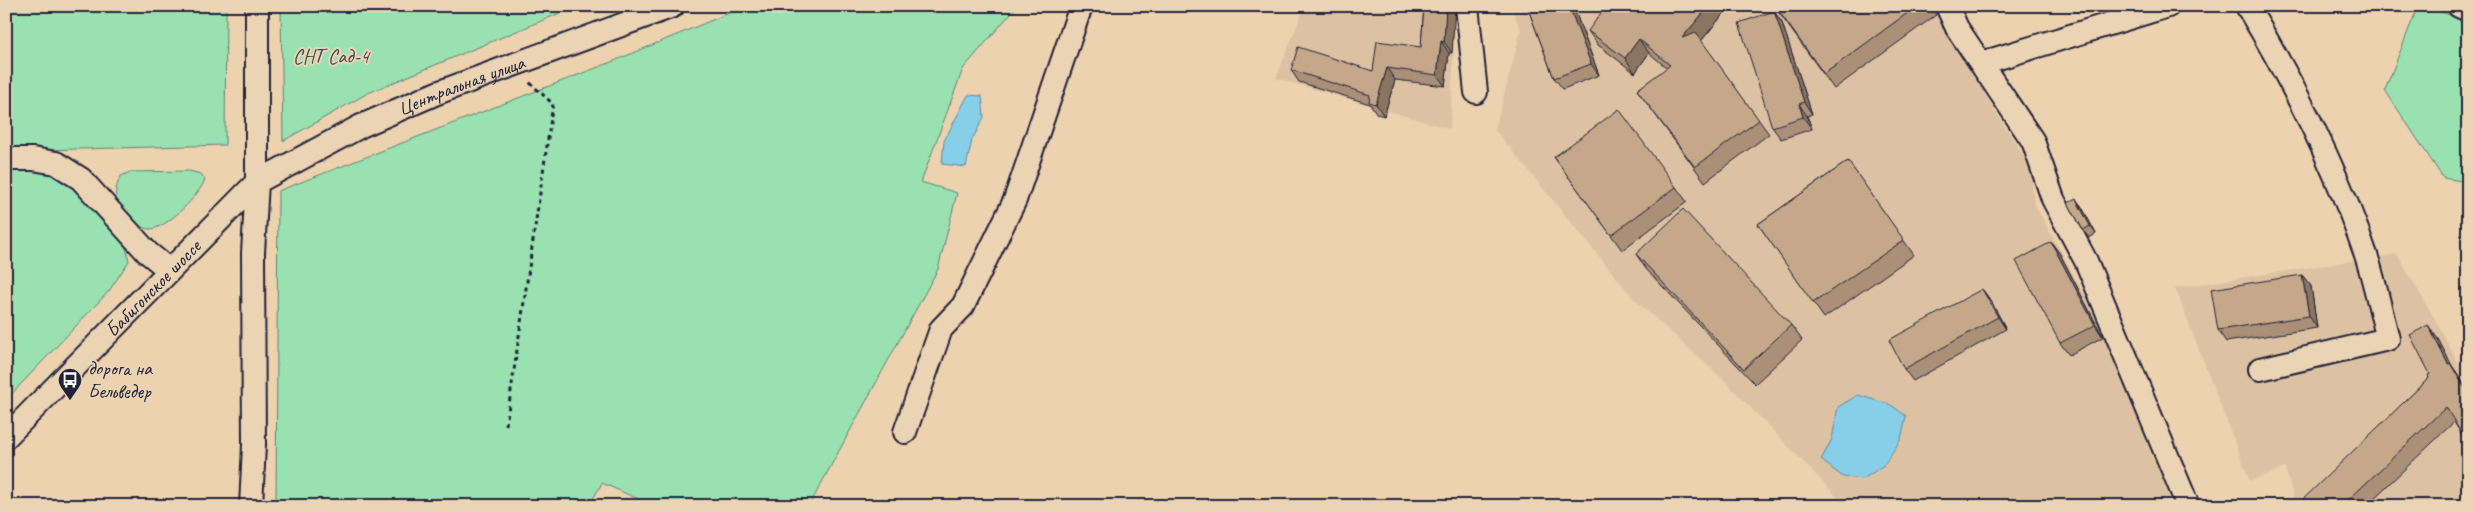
<svg xmlns="http://www.w3.org/2000/svg" width="2474" height="512" viewBox="0 0 2474 512" font-family="Caveat,sans-serif">
  <rect width="100%" height="100%" fill="#ecd2af"/>
  <filter id="ink" filterUnits="userSpaceOnUse"><feTurbulence type="fractalNoise" baseFrequency=".02" numOctaves="2"/><feDisplacementMap in="SourceGraphic" scale="10" xChannelSelector="R" yChannelSelector="G"/><feConvolveMatrix kernelMatrix="1 2 1 2 8 2 1 2 1" color-interpolation-filters="sRGB"/></filter>
  <g filter="url(#ink)">
    <path fill="#dcc2a2" d="M1305,6H1456L1450,129L1276,78Z
      M1511,6H1934L1950,40L2030,165L2035,205L2109,339L2173,496L2145,506H1846L1723,379L1636,301L1495,130L1521,30Z
      M2397,254L2439,326L2468,384V506H2296L2285,468L2250,481L2175,288Z"/>
    <path fill="#99e1b0" stroke="#5e8276" d="M6,6H226L225,145L6,151Z
      M281,6H577L368,93L283,141Z
      M746,6H1017L963,69L921,182L957,193L938,269L809,506H654L602,483L589,506H276L278,191L614,61Z
      M2069,6H2121L2101,12H2073Z
      M2418,6H2426L2468,22V182L2443,178L2385,90Z
      M31,168L55,174L77,190L124,238L129,261L109,291L6,400V169Z
      M189,171L201,174L205,179C201,194 166,229 150,229C136,229 117,208 116,195C115,189 118,182 121,176L130,172Z"/>
    <path fill="#87cee8" stroke="#5f89a3" d="M968,95L982,96L984,117L972,140L966,167L942,164L944,141Z
      M1858,395L1891,405L1906,416L1901,439L1884,465L1863,479L1843,477L1821,460L1832,439L1838,407Z"/>
    <g fill="none" stroke-linecap="round" stroke-linejoin="round">
      <defs>
        <g id="minor">
          <path d="M1467,6L1476,92"/>
          <path d="M1947,6L1957,28L2033,141L2053,199L2086,261L2188,506"/>
          <path d="M2247,6C2295,86 2337,169 2367,258C2375,284 2381,312 2388,339L2260,369"/>
          <path d="M2459,6L2468,10"/>
          <path d="M1982,63L2168,6"/>
          <path d="M6,159H33L56,163L81,179L147,252L168,269"/>
          <path d="M905,432L941,329L963,306L1015,200L1081,6"/>
          <path id="s1" d="M6,437L257,182L361,126L437,93L673,6"/>
          <path d="M251,506L254,445L253,253L257,182V6"/>
        </g>
      </defs>
      <use href="#minor" stroke="#22223b" stroke-width="26"/>
      <path stroke="#22223b" stroke-width="3" stroke-dasharray="4 4" stroke-linecap="butt" d="M506,425L553,104L528,81"/>
      <use href="#minor" stroke="#ebd4b3" stroke-width="22"/>
    </g>
    <path fill="#a99077" stroke="#22223b" d="M1424,6L1452,53H1449L1445,86L1395,80L1384,116L1377,114L1370,104L1299,82L1291,70L1373,71L1421,47Z
      M1527,6H1573L1599,75L1563,89L1554,78Z
      M1774,6H1930L1936,15L1834,89Z
      M1726,11L1701,41L1769,134L1705,182L1637,90L1667,68L1649,53L1635,73L1598,45L1588,31Z
      M1774,11L1782,23L1812,114L1807,116L1812,129L1781,139L1772,127Z
      M1554,157L1676,187L1687,202L1622,250Z
      M1848,161L1914,255L1824,318L1758,224Z
      M2076,199L2082,207L2096,234L2089,238L2083,230Z
      M2051,242L2060,254L2103,337L2069,355L2060,343Z
      M1636,254L1791,325L1802,340L1755,384L1646,269Z
      M2302,275L2311,286L2317,328L2226,342L2218,330Z
      M1982,289L1991,301L2006,329L1913,381L1904,369Z
      M2438,339L2450,363L2459,376L2468,391V445L2454,422L2366,506H2298L2429,378Z"/>
    <path fill="#8a7661" stroke="#22223b" d="M1446,6H1455L1452,53L1444,42Z
      M1569,6H1573L1599,75L1591,64Z
      M1709,6H1730L1692,52L1682,38Z
      M1774,11L1782,23L1812,114L1804,102Z
      M1639,39L1649,53L1635,73L1625,58Z
      M1441,41L1449,53L1445,86L1437,75Z
      M1387,68L1395,80L1384,116L1376,104Z
      M1799,104L1807,116L1812,129L1803,117Z
      M2076,199L2082,207L2096,234L2090,226Z
      M2051,242L2060,254L2103,337L2095,325Z
      M2302,275L2311,286L2317,328L2309,316Z
      M1982,289L1991,301L2006,329L1998,317Z
      M2428,325L2438,339L2458,377L2448,364Z
      M2450,363L2459,376L2468,391V394Z"/>
    <path fill="#c5a88a" stroke="#22223b" d="M1424,6H1446L1444,42L1441,41L1437,75L1387,68L1376,104L1369,102L1370,95L1291,70L1298,47L1373,71L1377,41L1421,47Z
      M1527,6H1569L1591,64L1554,78Z
      M1606,6H1709L1682,38L1696,33L1759,120L1695,167L1637,90L1670,65L1639,39L1625,58L1588,31Z
      M1775,6H1917L1824,74Z
      M1774,11L1804,102L1799,104L1803,117L1772,127L1739,23Z
      M1619,109L1676,187L1611,235L1554,157Z
      M1848,161L1904,240L1813,303L1758,224Z
      M2076,199L2090,226L2083,230L2068,203Z
      M1683,209L1791,325L1744,369L1636,254Z
      M2051,242L2095,325L2060,343L2016,261Z
      M2302,275L2309,316L2218,330L2211,289Z
      M1982,289L1998,317L1904,369L1889,340Z
      M2428,325L2448,364L2450,363L2468,394V445L2446,407L2342,506H2298L2297,505L2429,378L2428,375L2430,374L2410,335Z"/>
  </g>
  <defs>
    <symbol id="bus-pin" viewBox="-11 -11 22 30"><path d="M0 17L-7.5 6A9.5 9.5 0 1 1 7.5 6Z" fill="#22223b" stroke="#ebd4b3"/><path d="M-5-6H5V4H4V6H2V4H-2V6H-4V4H-5ZM-3.5-4V0h7V-4ZM-3.5 1.2v1.5H-2V1.2ZM2 1.2v1.5H3.5V1.2Z" fill="#fff"/></symbol>
  </defs>
  <g fill-rule="evenodd">
    <use href="#bus-pin" x="56" y="366" width="28" height="38"/>
  </g>
  <g text-anchor="middle" dominant-baseline="central" stroke-width="4" stroke-linejoin="round" paint-order="stroke">
    <g font-size="20" fill="#3a4852" stroke="#ebd4b3">
      <text x="331" y="56">СНТ Сад-4</text>
    </g>
    <g font-size="20" fill="#22223b" stroke="#ebd4b3">
      <text stroke="none"><textPath href="#s1" startOffset="584">Центральная улица</textPath></text>
      <text stroke="none"><textPath href="#s1" startOffset="209">Бабигонское шоссе</textPath></text>
    </g>
    <g font-size="20" fill="#22223b" stroke="#ebd4b3" text-anchor="start">
      <text x="88" y="368">дорога на<tspan x="88" dy="23">Бельведер</tspan></text>
    </g>
  </g>
  <rect width="2474" height="512" fill="none" stroke="#ebd4b3" stroke-width="25"/>
  <rect x="12" y="12" width="2449" height="487" fill="none" stroke="#22223b" stroke-width="2" filter="url(#ink)"/>
</svg>
